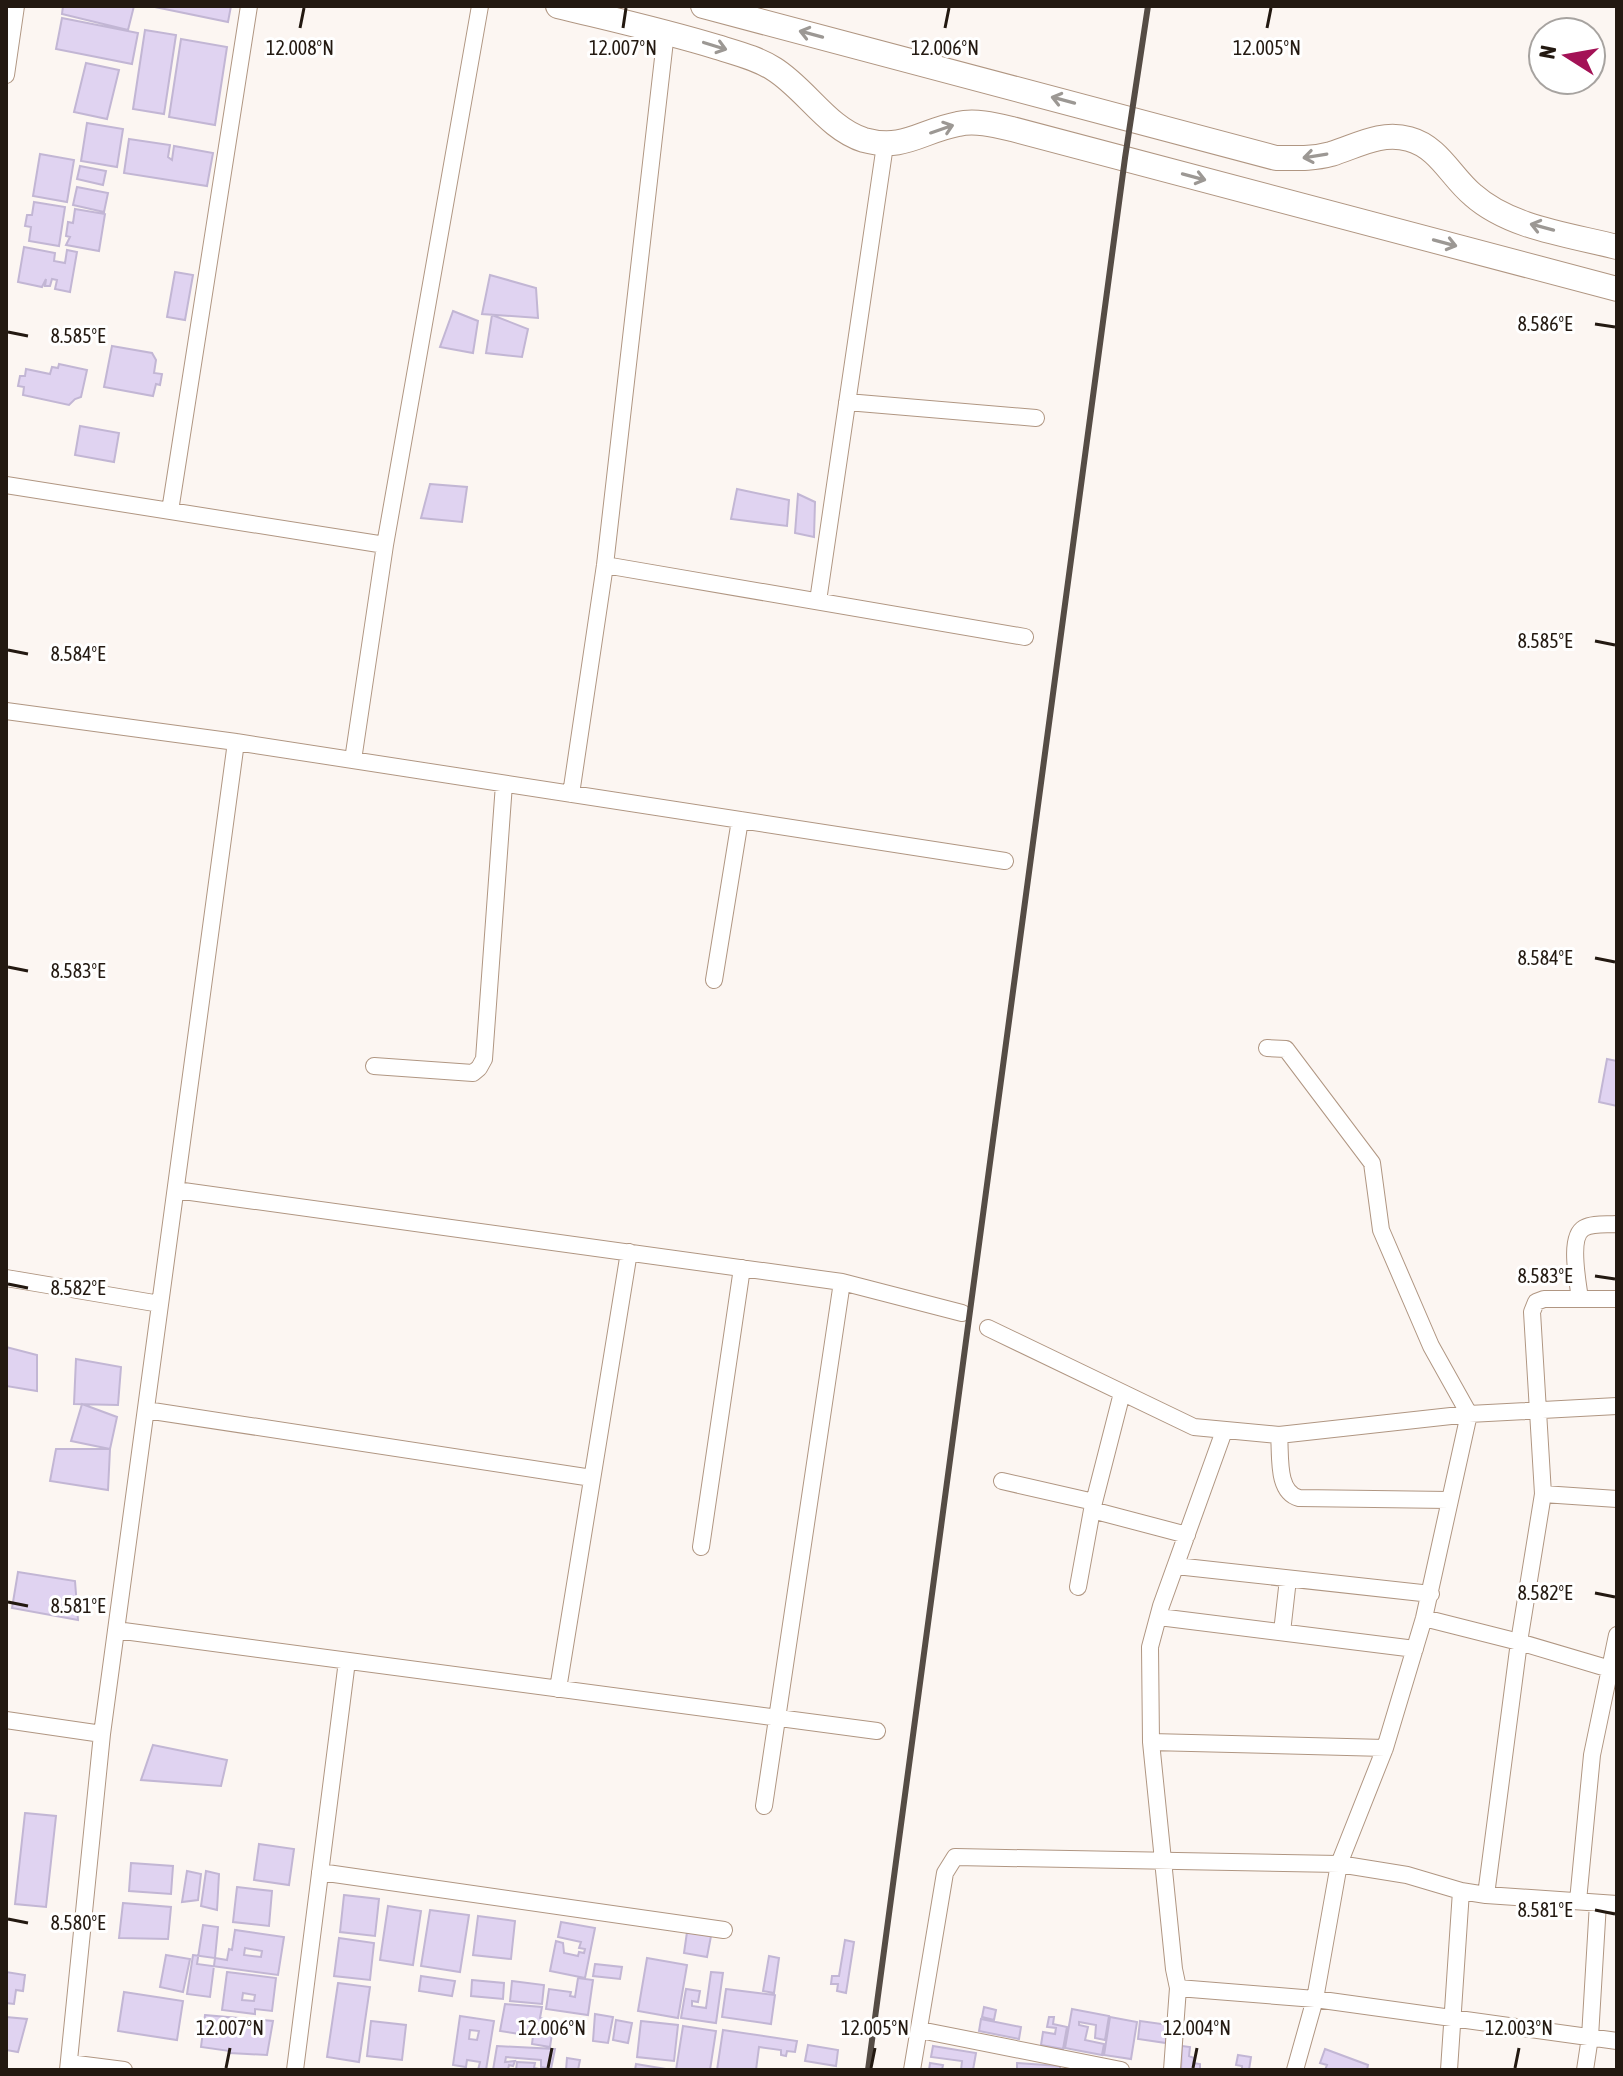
<svg xmlns="http://www.w3.org/2000/svg" width="1623" height="2076" viewBox="0 0 1623 2076" font-family="'Asap Condensed',sans-serif">
  <rect width="100%" height="100%" fill="#fcf6f2"/>
  <path fill="#e0d3f1" stroke="#c2b6d4" stroke-width="2" fill-rule="evenodd" d="M63,6H134L128,30L62,14Z
    M150,6H231L228,22Z
    M62,18L138,33L132,64L56,49Z
    M145,30L176,35L164,114L133,109Z
    M181,39L227,47L215,125L169,117Z
    M86,63L119,70L107,119L74,112Z
    M87,123L123,129L117,167L81,161Z
    M129,139L170,145L168,157L172,160L174,146L213,153L207,186L124,173Z
    M40,154L74,160L67,202L33,196Z
    M80,166L106,171L103,185L77,179Z
    M77,187L108,193L104,212L73,205Z
    M34,202L65,207L59,246L29,241L31,227L25,226L27,215H32Z
    M75,209L105,214L99,251L66,245L70,237L66,236L68,222L73,223Z
    M24,247L55,253L54,261L65,263L67,250L77,252L70,292L55,289L57,280L52,279L50,286H45L46,279L42,287L18,282Z
    M175,272L193,275L185,320L167,317Z
    M490,275L536,288L538,318L482,314Z
    M453,311L478,321L473,353L440,347Z
    M492,315L528,329L522,357L486,353Z
    M112,346L152,353L156,360L154,373L162,374L160,385L156,384L153,396L104,387Z
    M59,364L87,370L81,397L75,399L69,405L23,395L24,387L18,386L20,376H25L26,369L50,374L52,367L58,368Z
    M80,426L119,433L114,462L75,455Z
    M430,484L467,487L462,522L421,518Z
    M737,489L789,500L787,526L731,519Z
    M798,494L815,502L814,537L795,533Z
    M1607,1059L1617,1061V1106L1599,1102Z
    M6,1347L37,1355V1391L6,1386Z
    M76,1359L121,1367L118,1405L74,1404Z
    M82,1404L117,1417L110,1449L71,1441Z
    M56,1449H110L108,1490L50,1481Z
    M18,1572L75,1581L78,1620L12,1608Z
    M153,1745L227,1760L221,1786L141,1780Z
    M25,1813L56,1816L46,1907L15,1904Z
    M259,1844L294,1849L289,1885L254,1880Z
    M131,1863L173,1866L171,1894L129,1891Z
    M187,1871L201,1874L198,1900L182,1902Z
    M206,1871L219,1874L217,1910L201,1906Z
    M237,1887L272,1891L269,1926L233,1922Z
    M344,1895L379,1899L375,1936L340,1932Z
    M123,1903L171,1907L168,1939L119,1938Z
    M388,1906L421,1911L413,1965L380,1960Z
    M430,1910L469,1915L460,1972L421,1966Z
    M478,1916L515,1921L511,1959L473,1955Z
    M561,1922L595,1928L585,1978L550,1971L556,1941L563,1943L564,1953L578,1956L579,1952L584,1953L585,1949L579,1948L581,1942L558,1937Z
    M203,1925L218,1927L215,1958L227,1960L229,1949L232,1950L235,1930L284,1937L278,1975L197,1964ZM245,1948L262,1951L261,1957L244,1955Z
    M687,1932L711,1936L707,1957L684,1953Z
    M339,1938L374,1943L370,1980L334,1976Z
    M845,1940L854,1942L846,1993L837,1991L838,1984H831L832,1976H839Z
    M166,1955L190,1959L183,1992L160,1987Z
    M193,1955L215,1958L210,1997L187,1994Z
    M769,1956L779,1958L774,1993L763,1991Z
    M647,1958L687,1965L678,2018L638,2011Z
    M595,1964L622,1967L620,1979L593,1976Z
    M6,1972L25,1975L23,1991L16,1990L14,2004L6,2003Z
    M227,1972L276,1978L272,2011L255,2009V2014L222,2010ZM243,1993L255,1995L254,2001L242,2000Z
    M711,1972L723,1973L716,2023L681,2018L686,1989L700,1991L698,2002L692,2001V2006L706,2008Z
    M421,1976L455,1981L452,1996L419,1991Z
    M578,1978L593,1980L588,2015L546,2009L549,1989L571,1992L570,1996L575,1997Z
    M472,1980L504,1983L503,1999L471,1996Z
    M512,1981L544,1985L542,2004L510,2001Z
    M338,1983L370,1987L359,2062L327,2057Z
    M726,1989L775,1995L771,2024L722,2017Z
    M124,1992L183,2001L177,2040L118,2031Z
    M505,2004L542,2007L540,2018L547,2019L545,2025L553,2027L550,2047L532,2044L533,2036L500,2031Z
    M984,2007L996,2010L994,2020L982,2017Z
    M1072,2009L1109,2016L1105,2040L1095,2038L1096,2025L1079,2022V2025L1088,2027L1085,2040L1104,2044L1102,2055L1065,2048Z
    M595,2014L613,2017L608,2043L593,2041Z
    M205,2015L273,2021L267,2055L230,2053V2051L201,2047Z
    M460,2016L494,2021L486,2070H478L480,2062L467,2060L466,2067L453,2065ZM470,2030L479,2031L477,2040L469,2039Z
    M6,2017L27,2019L18,2052L6,2050Z
    M1049,2017H1054L1053,2024L1067,2027L1063,2049L1041,2045L1043,2032L1055,2034L1056,2028L1047,2027Z
    M1110,2017L1137,2022L1131,2059L1104,2055Z
    M981,2019L1021,2027L1019,2039L979,2031Z
    M616,2020L632,2023L628,2043L613,2040Z
    M371,2021L406,2025L402,2060L367,2056Z
    M641,2021L678,2025L674,2061L637,2057Z
    M1140,2021L1169,2025L1166,2043L1138,2039Z
    M683,2026L716,2031L710,2070H676Z
    M723,2030L797,2041L795,2052L787,2051L786,2056L781,2055V2050L759,2047L756,2070H717Z
    M808,2045L838,2050L836,2066L805,2061Z
    M497,2046L555,2049L551,2069L541,2067V2060L506,2057L505,2062L515,2061L513,2066L509,2065L508,2070H493Z
    M933,2046L976,2053L973,2070H961L962,2061L931,2057Z
    M1182,2046L1190,2047L1189,2056L1194,2058L1193,2063L1200,2064V2070H1181Z
    M1325,2049L1368,2065L1367,2070H1325L1327,2065L1320,2063Z
    M1238,2055L1251,2057L1249,2070H1235L1242,2069V2066L1236,2065Z
    M567,2058L580,2060L578,2070H566Z
    M517,2062L535,2063L534,2068L544,2070H516Z
    M930,2063L943,2065L942,2070H929Z
    M1017,2063L1060,2066V2070H1017Z
    M636,2064L672,2070H635Z"/>
  <g fill="none" stroke-linecap="round" stroke-linejoin="round">
    <defs>
      <path id="street" d="M6,75L16,6
        M847,402L1036,418
        M6,485L385,545
        M170,511L249,6
        M605,565L1025,637
        M818,601L885,145
        M6,711L236,742L1005,861
        M353,760L385,545L480,6
        M571,794L605,565L666,32
        M714,980L740,820
        M1267,1048L1286,1049L1372,1163L1381,1230L1431,1346L1469,1414L1424,1618L1385,1748L1339,1864L1315,1999L1295,2070
        M374,1066L473,1073L479,1068L484,1059L504,784
        M176,1190L842,1282L962,1313
        M6,1278L160,1304
        M1580,1299C1578,1282 1568,1237 1584,1228C1593,1223 1607,1225 1617,1224
        M988,1328L1194,1427L1279,1435L1469,1414L1617,1406
        M146,1410L592,1478
        M1279,1435C1281,1455 1276,1492 1299,1498L1449,1500
        M1002,1481L1094,1502
        M1543,1494L1617,1499
        M1092,1510L1187,1535
        M701,1547L742,1268
        M1176,1566L1431,1594
        M1078,1587L1092,1510L1122,1393
        M1159,1617L1415,1649
        M1424,1618L1519,1642L1610,1669
        M116,1630L877,1731
        M1282,1632L1288,1579
        M558,1689L629,1252
        M6,1720L102,1734
        M1151,1742L1385,1748
        M764,1806L842,1282
        M320,1872L724,1930
        M1486,1895L1519,1642L1543,1494L1532,1312L1536,1302L1544,1299H1617
        M1578,1901L1592,1755L1617,1635
        M1178,1988L1315,1999L1617,2041
        M920,2030L1121,2070
        M69,2063L124,2070
        M68,2070L102,1734L236,742
        M295,2070L347,1661
        M912,2070L945,1873L955,1857L1339,1864L1407,1875L1461,1891L1486,1895L1617,1904
        M1172,2070L1178,1988L1174,1969L1151,1742L1150,1647L1161,1606L1224,1431
        M1449,2070L1461,1891
        M1585,2070L1590,2037L1598,1903"/>
      <path id="primary" d="M558,6C611,19 665,31 717,47C736,53 757,58 774,69C806,89 828,129 864,140C904,151 921,131 958,124C975,120 995,125 1012,129L1617,289
        M703,6L1276,158C1295,158 1313,159 1331,154C1357,146 1381,131 1409,139C1439,147 1451,177 1473,195C1510,228 1570,235 1617,247"/>
    </defs>
    <use href="#street" stroke="#b09682" stroke-width="18"/>
    <use href="#primary" stroke="#b09682" stroke-width="26"/>
    <use href="#street" stroke="#fff" stroke-width="16"/>
    <use href="#primary" stroke="#fff" stroke-width="24"/>
    <path stroke="#554c45" stroke-width="6" d="M868,2070L1125,158L1148,6"/>
  </g>
  <defs><path id="oneway-shaft" d="M-6 0H5M1.5-3L5.5 0L1.5 3" fill="none" stroke-width="1.6" stroke-linecap="round" stroke-linejoin="round" transform="scale(2)"/></defs>
  <g stroke="#9c9894">
    <use href="#oneway-shaft" transform="translate(811 34) rotate(-165)"/>
    <use href="#oneway-shaft" transform="translate(715 46) rotate(17)"/>
    <use href="#oneway-shaft" transform="translate(1063 100) rotate(-165)"/>
    <use href="#oneway-shaft" transform="translate(942 129) rotate(-19)"/>
    <use href="#oneway-shaft" transform="translate(1315 156) rotate(171)"/>
    <use href="#oneway-shaft" transform="translate(1194 177) rotate(15)"/>
    <use href="#oneway-shaft" transform="translate(1542 227) rotate(-165)"/>
    <use href="#oneway-shaft" transform="translate(1445 243) rotate(15)"/>
  </g>
  <path fill="none" stroke="#231911" stroke-width="3" d="M300,28L304,8M623,28L626,8M945,28L949,8M1267,28L1271,8M1595,324L1615,327M8,332L28,336M1595,641L1615,645M8,650L28,654M1595,958L1615,962M8,967L28,971M1595,1276L1615,1279M8,1284L28,1288M1595,1593L1615,1597M8,1602L28,1606M1595,1910L1615,1914M8,1919L28,1923M226,2068L230,2048M548,2068L552,2048M871,2068L875,2048M1193,2068L1197,2048M1515,2068L1519,2048"/>
  <g font-size="20" text-anchor="middle" fill="#231911" stroke="#fff" stroke-width="6" stroke-linejoin="round" paint-order="stroke">
    <text x="300" y="55">12.008°N</text>
    <text x="623" y="55">12.007°N</text>
    <text x="945" y="55">12.006°N</text>
    <text x="1267" y="55">12.005°N</text>
    <text x="1545" y="331">8.586°E</text>
    <text x="78" y="343">8.585°E</text>
    <text x="1545" y="648">8.585°E</text>
    <text x="78" y="661">8.584°E</text>
    <text x="1545" y="965">8.584°E</text>
    <text x="78" y="978">8.583°E</text>
    <text x="1545" y="1283">8.583°E</text>
    <text x="78" y="1295">8.582°E</text>
    <text x="1545" y="1600">8.582°E</text>
    <text x="78" y="1613">8.581°E</text>
    <text x="1545" y="1917">8.581°E</text>
    <text x="78" y="1930">8.580°E</text>
    <text x="230" y="2035">12.007°N</text>
    <text x="552" y="2035">12.006°N</text>
    <text x="875" y="2035">12.005°N</text>
    <text x="1197" y="2035">12.004°N</text>
    <text x="1519" y="2035">12.003°N</text>
  </g>
  <rect width="1623" height="2076" fill="none" stroke="#231911" stroke-width="16"/>
  <g transform="translate(1567 56) rotate(281)"><circle r="38" fill="#ffffff" stroke="#a7a3a0" stroke-width="2"/>
  <path d="M0-6L14 30L0 20L-14 30Z" fill="#a31256"/>
  <text y="-12" font-size="22" font-weight="bold" text-anchor="middle" fill="#231911">N</text>
  </g>
</svg>
